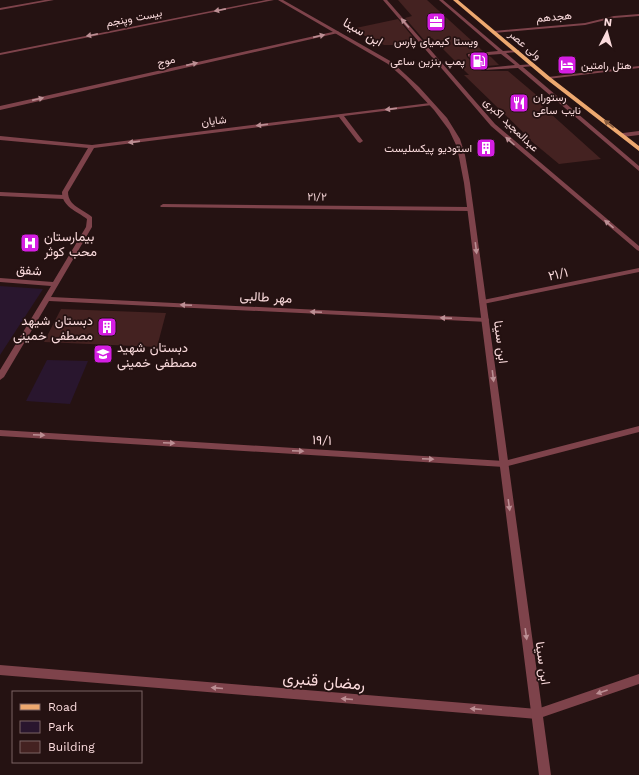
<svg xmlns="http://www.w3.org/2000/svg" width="639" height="775" viewBox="0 0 639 775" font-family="'Work Sans',Vazirmatn,sans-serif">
  <rect width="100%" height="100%" fill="#251212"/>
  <path fill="#29162e" d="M0,286L43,289L0,355Z
    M47,360L88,361L70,404L26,401Z"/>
  <path fill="#442221" d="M398,0H427L483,51L468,53L466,54L467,57L482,71H508L547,104L541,105L601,159L559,164L524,135H526L464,75H469L432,38L424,40L405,18L412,16Z
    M398,19L416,41L399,45H384L351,29Z
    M489,56L491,57L499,65L487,66L477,57Z
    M61,309L166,313L157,347L44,342Z"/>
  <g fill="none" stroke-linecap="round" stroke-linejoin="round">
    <path fill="#7e434b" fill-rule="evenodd" d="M439,0H443L503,51L519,50V52L506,53L520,65L535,64V66L523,67L639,166V171L518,68L483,70L468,56V54L498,51ZM501,54L515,65L486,68L474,56Z
      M0,192L64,195L67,197L64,199L0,196Z"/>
    <path fill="#7e434b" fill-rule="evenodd" d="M45,0H54L0,10V8Z
      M266,0H274L0,55V53Z
      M639,14V16L614,18L585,25L494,33L492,32L494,31L585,23L614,16Z
      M337,31L339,32L338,33L0,110V106Z
      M639,66V68L548,79L546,78L548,77Z
      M430,103H432V105L344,116L363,141L360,143L358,142L339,117L94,148L68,192C68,206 83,209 92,217V227L51,297L485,318H488L489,320L488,322L49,301L4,377L0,380V370L51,286L0,282V278L53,282L86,227L87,219C77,211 62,207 62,192L88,148L0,140V136L92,145Z
      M639,131V135L623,137L620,135L623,133Z
      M163,204L470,207L473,209L470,211L161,207L160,206Z
      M639,268V272L483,304L479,302L483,300Z
      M639,426V432L504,467L0,436V430L504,461Z
      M0,665L537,709L639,674V684L537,719L0,675Z"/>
    <path fill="#7e434b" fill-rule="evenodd" d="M278,0H283L392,62L419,87L447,118L460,139L465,155L470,183L551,775H539L464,183L457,147L449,130L434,110L406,80L388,64Z
      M383,0H387L495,124L639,246V251L637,250L491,126Z"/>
    <path fill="#eda86f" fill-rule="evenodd" d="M453,0H458L550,77L639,146V151L546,79Z"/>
  </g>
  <defs><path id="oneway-solid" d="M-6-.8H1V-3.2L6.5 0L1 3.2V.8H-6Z"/></defs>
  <g fill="#bc8f94">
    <use href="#oneway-solid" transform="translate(220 10) rotate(169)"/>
    <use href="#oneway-solid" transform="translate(405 23) rotate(-131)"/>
    <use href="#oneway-solid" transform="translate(92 35) rotate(169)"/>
    <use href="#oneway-solid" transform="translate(319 36) rotate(-13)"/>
    <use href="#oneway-solid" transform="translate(192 64) rotate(-13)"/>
    <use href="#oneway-solid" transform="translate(38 99) rotate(-13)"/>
    <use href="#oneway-solid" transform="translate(391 109) rotate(173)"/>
    <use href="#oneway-solid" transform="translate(262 125) rotate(173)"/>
    <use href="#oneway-solid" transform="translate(510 141) rotate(-138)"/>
    <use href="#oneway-solid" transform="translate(134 142) rotate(173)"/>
    <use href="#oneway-solid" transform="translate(609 224) rotate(-140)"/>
    <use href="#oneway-solid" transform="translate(476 248) rotate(83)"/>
    <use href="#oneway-solid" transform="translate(186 305) rotate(-177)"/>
    <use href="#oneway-solid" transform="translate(316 312) rotate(-177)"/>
    <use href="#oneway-solid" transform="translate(446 318) rotate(-177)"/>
    <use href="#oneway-solid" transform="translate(493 376) rotate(83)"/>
    <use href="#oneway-solid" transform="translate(39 435) rotate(3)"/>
    <use href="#oneway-solid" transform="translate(169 443) rotate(3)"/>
    <use href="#oneway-solid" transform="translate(298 451) rotate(3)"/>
    <use href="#oneway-solid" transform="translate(428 459) rotate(3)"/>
    <use href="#oneway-solid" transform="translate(509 505) rotate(82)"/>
    <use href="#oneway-solid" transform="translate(526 634) rotate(82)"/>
    <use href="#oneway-solid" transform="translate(217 688) rotate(-175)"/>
    <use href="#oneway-solid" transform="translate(602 692) rotate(161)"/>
    <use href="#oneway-solid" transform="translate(347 699) rotate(-175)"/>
    <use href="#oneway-solid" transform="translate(476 709) rotate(-175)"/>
  </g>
  <use fill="#895d40" href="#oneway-solid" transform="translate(609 124) rotate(-142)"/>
  <defs>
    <symbol id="office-square" viewBox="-11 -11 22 22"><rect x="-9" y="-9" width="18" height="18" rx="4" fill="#d51ee3" stroke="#251212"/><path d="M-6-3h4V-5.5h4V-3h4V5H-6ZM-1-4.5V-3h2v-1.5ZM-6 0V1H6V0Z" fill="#fff"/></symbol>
    <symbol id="fuel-square" viewBox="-11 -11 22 22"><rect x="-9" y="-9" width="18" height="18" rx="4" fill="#d51ee3" stroke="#251212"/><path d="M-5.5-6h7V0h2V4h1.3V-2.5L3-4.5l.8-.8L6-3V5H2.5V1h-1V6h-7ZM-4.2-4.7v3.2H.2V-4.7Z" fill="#fff"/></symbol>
    <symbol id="hotel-square" viewBox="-11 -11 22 22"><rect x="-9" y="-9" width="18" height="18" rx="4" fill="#d51ee3" stroke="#251212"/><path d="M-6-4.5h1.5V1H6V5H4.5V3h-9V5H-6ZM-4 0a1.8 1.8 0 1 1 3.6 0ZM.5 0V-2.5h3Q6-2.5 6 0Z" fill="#fff"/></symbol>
    <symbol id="restaurant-square" viewBox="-11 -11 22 22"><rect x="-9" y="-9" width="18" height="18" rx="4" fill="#d51ee3" stroke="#251212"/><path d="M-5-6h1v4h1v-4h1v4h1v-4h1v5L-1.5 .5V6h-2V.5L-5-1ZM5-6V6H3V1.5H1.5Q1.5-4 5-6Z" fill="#fff"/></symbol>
    <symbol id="building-square" viewBox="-11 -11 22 22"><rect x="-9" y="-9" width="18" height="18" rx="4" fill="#d51ee3" stroke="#251212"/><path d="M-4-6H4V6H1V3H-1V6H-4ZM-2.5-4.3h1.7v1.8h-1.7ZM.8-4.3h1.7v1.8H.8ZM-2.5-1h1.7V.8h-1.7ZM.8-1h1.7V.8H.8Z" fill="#fff"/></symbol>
    <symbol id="hospital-square" viewBox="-11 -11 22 22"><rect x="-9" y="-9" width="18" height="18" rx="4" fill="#d51ee3" stroke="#251212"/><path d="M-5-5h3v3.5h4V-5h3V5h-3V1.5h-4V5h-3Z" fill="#fff"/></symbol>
    <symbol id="school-square" viewBox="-11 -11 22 22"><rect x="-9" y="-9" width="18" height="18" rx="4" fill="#d51ee3" stroke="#251212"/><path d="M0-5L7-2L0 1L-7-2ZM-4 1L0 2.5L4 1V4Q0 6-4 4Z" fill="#fff"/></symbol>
  </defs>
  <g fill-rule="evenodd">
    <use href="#office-square" x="425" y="11" width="22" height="22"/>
    <use href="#fuel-square" x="468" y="50" width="22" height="22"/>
    <use href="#hotel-square" x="556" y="54" width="22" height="22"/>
    <use href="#restaurant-square" x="508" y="92" width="22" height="22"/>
    <use href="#building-square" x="475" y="137" width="22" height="22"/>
    <use href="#hospital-square" x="19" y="232" width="22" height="22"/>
    <use href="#building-square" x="96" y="316" width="22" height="22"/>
    <use href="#school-square" x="92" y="343" width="22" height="22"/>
  </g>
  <g text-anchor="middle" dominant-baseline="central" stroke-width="3.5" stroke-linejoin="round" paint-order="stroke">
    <g font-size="11" fill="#fbdbdd" stroke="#251212">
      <text transform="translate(554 17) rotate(-5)">هجدهم</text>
      <text transform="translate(134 18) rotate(-11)">بیست وپنجم</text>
      <text transform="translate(525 45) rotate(40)">ولی عصر</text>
      <text transform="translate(166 61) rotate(-13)">موج</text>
      <text transform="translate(214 121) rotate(-7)">شایان</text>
      <text transform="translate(511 125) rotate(44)">عبدالمجید اکبری</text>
      <text transform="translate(317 197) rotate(1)">۲۱/۲</text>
    </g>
    <g font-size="11" fill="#fbdbdd" stroke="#251212" text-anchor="end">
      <text x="436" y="41" text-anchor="middle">ویستا کیمیای پارس</text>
      <text x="465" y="61">پمپ بنزین ساعی</text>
      <text x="581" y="65" text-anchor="start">هتل رامتین</text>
      <text x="533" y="97" text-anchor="start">رستوران<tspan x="533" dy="13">نایب ساعی</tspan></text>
      <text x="472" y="148">استودیو پیکسلیست</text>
    </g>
    <g font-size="13" fill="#fbdbdd" stroke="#251212">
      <text transform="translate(363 32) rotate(30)">ابن سینا</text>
      <text transform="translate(29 270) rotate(4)">شفق</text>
      <text transform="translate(558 274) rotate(-12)">۲۱/۱</text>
      <text transform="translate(266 297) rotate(3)">مهر طالبی</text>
      <text transform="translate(501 342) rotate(83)">ابن سینا</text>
      <text transform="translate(322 440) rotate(3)">۱۹/۱</text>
      <text transform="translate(543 663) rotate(82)">ابن سینا</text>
    </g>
    <g font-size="13" fill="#fbdbdd" stroke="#251212" text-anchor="start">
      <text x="44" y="236">بیمارستان<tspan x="44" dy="15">محب کوثر</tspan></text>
      <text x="93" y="320" text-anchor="end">دبستان شیهد<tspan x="93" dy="15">مصطفی خمینی</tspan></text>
      <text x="117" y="347">دبستان شهید<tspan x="117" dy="15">مصطفی خمینی</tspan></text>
    </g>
    <g font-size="16" fill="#fbdbdd" stroke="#251212">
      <text transform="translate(324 681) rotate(5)">رمضان قنبری</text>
    </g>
  </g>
  <rect x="12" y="691" width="130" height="72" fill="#251212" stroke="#7b6263"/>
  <rect x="20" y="704" width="20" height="6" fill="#eda86f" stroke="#7b6263"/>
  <text x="48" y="711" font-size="12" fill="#fbdbdd">Road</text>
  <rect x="20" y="721" width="20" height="12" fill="#29162e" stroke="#7b6263"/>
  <text x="48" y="731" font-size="12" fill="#fbdbdd">Park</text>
  <rect x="20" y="741" width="20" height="12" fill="#442221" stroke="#7b6263"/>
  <text x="48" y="751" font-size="12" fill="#fbdbdd">Building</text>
  <g transform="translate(607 32) rotate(6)" stroke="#251212" stroke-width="3" paint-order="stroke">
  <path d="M0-3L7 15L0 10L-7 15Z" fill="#fbdbdd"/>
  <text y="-6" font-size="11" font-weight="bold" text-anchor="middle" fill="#fbdbdd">N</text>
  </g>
</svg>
